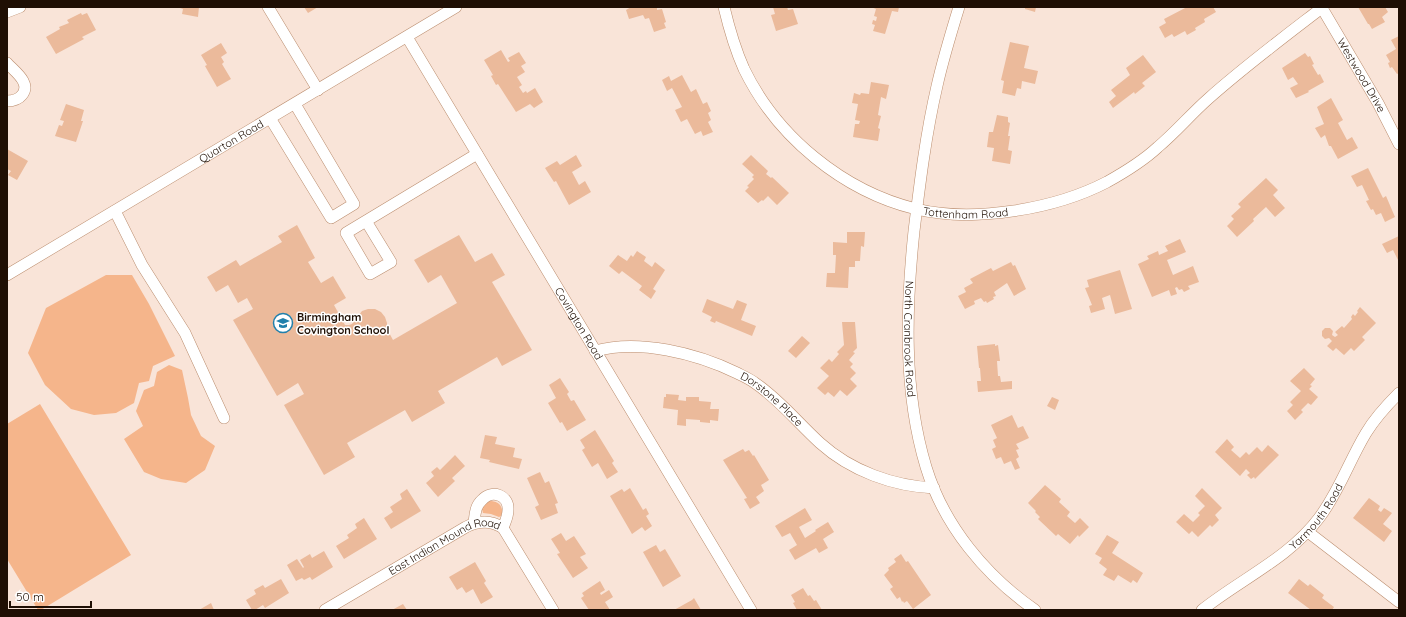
<svg xmlns="http://www.w3.org/2000/svg" width="1406" height="617" viewBox="0 0 1406 617" font-family="Quicksand,sans-serif">
  <rect width="100%" height="100%" fill="#f9e4d8"/>
  <path fill="#f5b58b" d="M106,275H132L149,304L175,356L153,366L149,381L139,383L134,403L116,413L94,415L71,409L45,385L28,353L46,308Z
    M169,365L182,370L188,398L191,415L201,436L215,446L205,470L186,483L161,479L144,472L124,439L143,426L136,411L144,390L154,386L157,372Z
    M40,404L131,555L41,610H38L7,559V424Z
    M489,501C498,500 505,507 501,516L499,517L491,514L483,513L482,509L485,504Z"/>
  <path fill="#ebba9b" d="M177,7H199L198,17L182,14L183,9Z
    M304,7H318L308,13Z
    M631,7H657V10L662,9L666,22L664,23L666,28L654,32L649,18L645,19L643,15L629,19L626,10Z
    M773,7H787L788,10L793,9L798,24L776,31L771,15L775,14Z
    M871,7H899L898,12L892,11L885,34L873,31L875,25L872,24L873,20L876,21L877,17L874,16L876,9Z
    M1025,7H1036L1035,12L1025,9Z
    M1187,7H1213L1216,12L1204,19L1205,22L1195,28L1196,30L1187,35L1185,31L1174,37L1172,34L1165,38L1159,27L1166,23L1164,19Z
    M1358,7H1385L1388,12L1382,17L1385,22L1372,29L1369,24H1368Z
    M81,13L82,15L87,13L96,30L82,37L84,39L56,54L46,37L60,29L59,27L69,23L67,20Z
    M1399,36V73L1397,74L1392,67L1390,68L1388,63L1390,62L1386,55L1396,49L1391,40Z
    M1010,42L1029,46L1024,68L1038,71L1035,84L1022,81L1021,89L1017,88L1015,96L1002,93L1004,81L1001,80Z
    M221,43L227,53L221,57L224,62L222,64L231,79L217,87L205,66L207,65L201,55Z
    M501,50L508,62L510,61L508,58L519,52L526,63L521,66L525,72L517,77L522,85L519,87L523,93L526,91L527,93L535,88L543,102L534,108L530,104L516,112L498,84L496,85L491,76L493,75L484,60Z
    M1305,53L1308,57L1310,56L1314,64L1312,65L1318,75L1320,74L1324,82L1308,91L1309,92L1296,98L1290,88L1298,84L1293,77L1288,80L1282,68Z
    M1143,55L1156,72L1142,83L1145,86L1135,94L1134,92L1113,108L1109,102L1116,96L1111,90L1130,75L1126,68Z
    M682,75L691,92L696,89L703,104L707,102L711,111L708,113L711,120L708,122L713,132L703,136L701,131L695,134L687,119L681,122L675,110L682,107L672,88L667,91L662,80L669,76L671,81Z
    M871,82L889,85L886,99L881,97L878,115L881,116L878,128L880,129L878,141L853,137L855,124H859L860,121L855,120L858,104L852,103L854,93L860,95L861,93L869,94Z
    M1331,98L1343,120L1338,123L1347,140L1352,137L1358,148L1338,159L1331,146H1329L1325,135L1321,138L1315,128L1324,124L1317,107Z
    M66,104L84,110L81,121H83L76,142L55,136L59,125L62,126L64,121L60,120Z
    M997,115L1008,117V122L1010,123L1008,136H1010L1008,150L1012,151L1010,164L992,161L994,148L987,147L989,132H993Z
    M7,149L28,161L17,180L8,175L11,171L7,169Z
    M576,155L582,166L572,172L579,185L585,181L591,192L569,205L556,181L554,182L545,168L557,161L560,165Z
    M751,155L768,171L766,174L771,178L772,177L789,193L777,205L768,196L763,201L762,200L758,203L745,191L749,187L747,186L754,179L752,177L754,175L742,164Z
    M1368,168L1383,198L1386,196L1395,217L1385,222L1381,213L1376,215L1373,209L1371,210L1366,201L1369,200L1362,185L1357,187L1351,176Z
    M1266,178L1278,190L1273,195L1285,208L1275,217L1266,207L1253,219L1254,221L1237,237L1227,226L1234,219L1231,216L1241,207L1238,204Z
    M297,225L315,258L308,262L321,283L333,276L346,298L334,305L345,325H349L352,324L362,311L368,309H375L381,312L385,317L387,323V329L393,340L457,303L441,275L428,283L414,260L459,235L475,262L492,253L505,275L492,282L532,350L502,366L497,357L438,391L445,403L412,422L405,410L347,443L355,457L324,475L284,405L304,394L298,383L277,396L233,320L253,309L247,298L238,303L228,285L216,292L207,277L236,260L240,266L282,242L278,236Z
    M847,232H865L864,247L861,246L860,261H855V267H849L848,288L826,287L827,273H835L836,255H833V242L847,243Z
    M1399,236V262L1393,250L1387,253L1382,244Z
    M1180,239L1186,252L1167,260L1173,275L1193,266L1199,282L1188,286L1190,289L1184,292L1182,289L1179,290L1177,287L1175,288L1177,294L1171,296L1169,290L1152,297L1138,264L1149,259L1147,256L1158,251L1159,255L1168,251L1165,246Z
    M637,251L646,257L644,261L652,267L655,262L665,270L653,289L656,291L651,299L639,290L642,286L622,271L619,274L609,266L618,255L627,261L631,255L633,257Z
    M1011,262L1013,266L1015,265L1026,289L1014,296L1007,283L994,292L996,296L993,297L994,299L987,303L986,301L984,302L981,298L974,301L975,304L965,309L958,296L966,292L964,288L973,283L970,279L991,268L993,271Z
    M1120,270L1132,309L1115,314L1110,295L1102,298L1105,309L1091,313L1089,306L1092,305L1085,288L1089,287L1087,280Z
    M707,299L733,309L737,300L747,304L741,320L756,326L752,336L716,321L715,323L710,321L712,317L702,312Z
    M1360,307L1376,323L1362,337L1365,340L1354,351L1351,348L1344,355L1336,348L1333,351L1327,346L1332,341L1329,338L1325,339L1322,336V331L1325,328H1330L1333,331L1332,335L1335,337L1338,335L1335,332L1342,326L1344,328L1352,319L1351,317L1353,314L1355,316L1358,312L1357,311Z
    M842,322H855L857,348L853,352L855,353L849,360L853,364L850,367L856,373L850,379L857,386L847,396L840,390L834,397L828,392L825,395L817,388L829,376L820,368L829,359L832,362L839,354L837,352L844,345Z
    M802,336L810,343L796,358L788,351Z
    M995,344V346L998,345L1000,361H997L998,376H1000L1001,382L1012,381V389L978,392L977,381H981L980,368H979L977,346Z
    M1304,368L1315,379L1310,385L1312,386L1309,389L1318,397L1311,405L1308,403L1301,410L1303,412L1295,420L1287,411L1293,405L1290,402L1301,391L1290,381Z
    M560,378L569,392L567,394L571,401L574,400L586,420L567,431L562,422L560,423L548,403L556,398L549,385Z
    M666,394L679,395L678,400L686,401V397H699V401L711,402L710,409H719L718,421L710,420V423L700,422V420L686,419V426L677,425L678,410L663,408L664,397H666Z
    M1052,397L1059,400L1055,410L1047,406Z
    M1012,415L1018,428L1023,426L1029,438L1016,444L1019,449L1016,450L1019,457L1016,459L1020,468L1015,470L1011,461L1004,464L1001,457L996,459L992,449L996,447L993,440L997,438L991,425Z
    M595,430L614,461L612,463L618,472L607,479L598,463L592,467L582,450L585,448L580,440Z
    M485,435L497,437L495,444L515,448L513,457L522,459L519,469L489,462L490,460L480,458Z
    M1227,439L1234,447L1231,450L1240,458L1246,452L1249,455L1257,447L1262,452L1268,445L1279,455L1255,479L1254,477L1251,479L1247,475L1250,473L1246,469L1240,476L1215,452Z
    M743,449L745,452L749,450L753,456L754,455L769,480L761,485L764,491L756,497L760,503L750,509L744,499L747,498L723,460Z
    M455,455L465,466L452,478L455,481L438,497L426,483L434,476L431,472L437,467L440,470Z
    M540,472L545,483L549,481L558,503L555,504L558,513L541,520L535,507L539,505L527,478Z
    M1045,485L1061,499L1059,502L1070,512L1067,516L1075,523L1080,518L1089,527L1079,537L1078,535L1070,544L1058,534L1056,536L1038,519L1040,517L1035,512L1036,511L1028,503Z
    M630,488L643,510L646,508L649,514L646,516L652,526L645,531L642,527L632,534L610,496L622,489L624,492Z
    M1202,488L1222,508L1215,515L1219,520L1212,527L1210,525L1198,537L1192,531L1189,534L1176,522L1184,514L1193,522L1200,515L1198,513L1205,506L1195,496Z
    M407,489L421,511L391,529L384,518L393,512L390,507L402,499L400,494Z
    M1369,498L1380,506L1378,510L1381,512L1384,508L1392,513L1383,524L1392,531L1384,542L1353,518Z
    M805,508L812,520L799,527L805,538L816,531L815,530L828,522L834,532L823,539L828,548L819,553L816,548L795,560L789,550L797,545L790,533L782,537L775,526Z
    M364,518L377,539L344,559L336,546L349,538L347,535L357,528L355,524Z
    M561,533L566,541L574,536L586,554L580,557L588,568L573,578L557,554L560,553L551,539Z
    M1107,535L1119,542L1112,553L1143,573L1137,583L1133,580L1131,583L1118,575L1114,581L1103,575L1107,569L1099,563L1102,558L1095,554Z
    M656,545L660,552L665,549L681,576L663,587L643,552Z
    M324,551L333,567L312,580L310,577L304,580L302,578L296,581L287,565L297,559L303,568L304,567L300,560L310,554L312,558Z
    M901,554L906,562L908,561L931,595L913,609L907,601L904,603L903,601L902,602L900,597L897,599L890,589L893,587L884,575L889,570L888,568L896,562L894,559Z
    M475,562L486,581L484,583L493,597L481,604L473,589L466,593L462,587L457,590L449,577Z
    M281,579L289,593L265,608L263,605L255,610H252L246,600L256,594L254,590L263,585L265,588Z
    M1299,579L1308,586L1310,584L1324,595L1322,598L1334,607L1332,610H1311L1288,593Z
    M600,581L605,590L600,593L601,595L609,590L613,597L605,602L610,610H589L581,598L584,596L582,593Z
    M803,588L808,596L810,595L814,601L816,600L822,610H797L793,603L795,602L791,595Z
    M694,598L701,610H674L692,600Z
    M211,603L214,610H199Z
    M403,604L407,610H392Z"/>
  <g fill="none" stroke-linecap="round" stroke-linejoin="round">
    <defs>
      <g id="minor">
        <path d="M268,7L318,90"/>
        <path id="s1" d="M724,7C729,28 735,49 744,69C777,137 843,191 916,209C974,223 1055,209 1107,182C1125,172 1143,161 1158,147C1176,132 1191,114 1208,99C1245,66 1284,37 1323,7"/>
        <path id="s2" d="M959,7C951,33 943,59 937,86C926,133 920,182 914,231C906,308 903,391 926,467C944,526 986,576 1035,610"/>
        <path id="s3" d="M1322,8L1378,103L1399,144"/>
        <path d="M7,12L20,7"/>
        <path id="s4" d="M407,37L751,610"/>
        <path d="M7,63C14,71 32,83 22,95C18,100 12,101 7,101"/>
        <path d="M270,118L331,218L354,204L295,104"/>
        <path d="M115,211L142,265L185,333L224,418"/>
        <path d="M366,221L391,262L370,274L346,233L477,154"/>
        <path id="s5" d="M7,275L456,7"/>
        <path id="s6" d="M595,351C639,339 696,353 737,373C743,376 750,379 755,383C780,400 798,423 820,443C851,471 893,486 934,488"/>
        <path d="M474,523C475,515 475,506 482,500C492,489 509,495 508,510C508,517 505,522 503,528"/>
        <path d="M1308,532L1399,602"/>
        <path id="s7" d="M325,610L466,527C478,521 491,520 503,528L553,610"/>
        <path id="s8" d="M1202,610C1241,579 1289,558 1319,518C1339,492 1349,461 1366,433C1375,418 1387,405 1399,393"/>
      </g>
    </defs>
    <use href="#minor" stroke="#bb8d6e" stroke-width="12"/>
    <use href="#minor" stroke="#fff" stroke-width="11"/>
  </g>
  <defs>
    <symbol id="school-ring" viewBox="-11 -11 22 22"><circle r="9.5" fill="#fff" stroke="#2180ac" stroke-width="1.5"/><path d="M0-5L7-2L0 1L-7-2ZM-4 1L0 2.5L4 1V4Q0 6-4 4Z" fill="#2180ac"/></symbol>
  </defs>
  <g fill-rule="evenodd">
    <use href="#school-ring" x="272" y="312" width="22" height="22"/>
  </g>
  <g text-anchor="middle" dominant-baseline="central" stroke-width="3" stroke-linejoin="round" paint-order="stroke">
    <g font-size="11" fill="#1f0f04" stroke="#fff">
      <text stroke="none"><textPath href="#s3" startOffset="78">Westwood Drive</textPath></text>
      <text stroke="none"><textPath href="#s5" startOffset="261">Quarton Road</textPath></text>
      <text stroke="none"><textPath href="#s1" startOffset="344">Tottenham Road</textPath></text>
      <text stroke="none"><textPath href="#s4" startOffset="334">Covington Road</textPath></text>
      <text stroke="none"><textPath href="#s2" startOffset="337">North Cranbrook Road</textPath></text>
      <text stroke="none"><textPath href="#s6" startOffset="190">Dorstone Place</textPath></text>
      <text stroke="none"><textPath href="#s8" startOffset="149">Yarmouth Road</textPath></text>
      <text stroke="none"><textPath href="#s7" startOffset="137">East Indian Mound Road</textPath></text>
    </g>
    <g font-size="11" font-weight="bold" fill="#1f0f04" stroke="#fff" text-anchor="start">
      <text x="297" y="317">Birmingham<tspan x="297" dy="13">Covington School</tspan></text>
    </g>
  </g>
  <rect width="1406" height="617" fill="none" stroke="#1f0f04" stroke-width="16"/>
  <path d="M10 601v6h81v-6" fill="none" stroke="#1f0f04" stroke-width="2"/>
  <text x="16" y="601" font-size="12" fill="#1f0f04" stroke="#ffffff" stroke-width="3" paint-order="stroke">50 m</text>
</svg>
